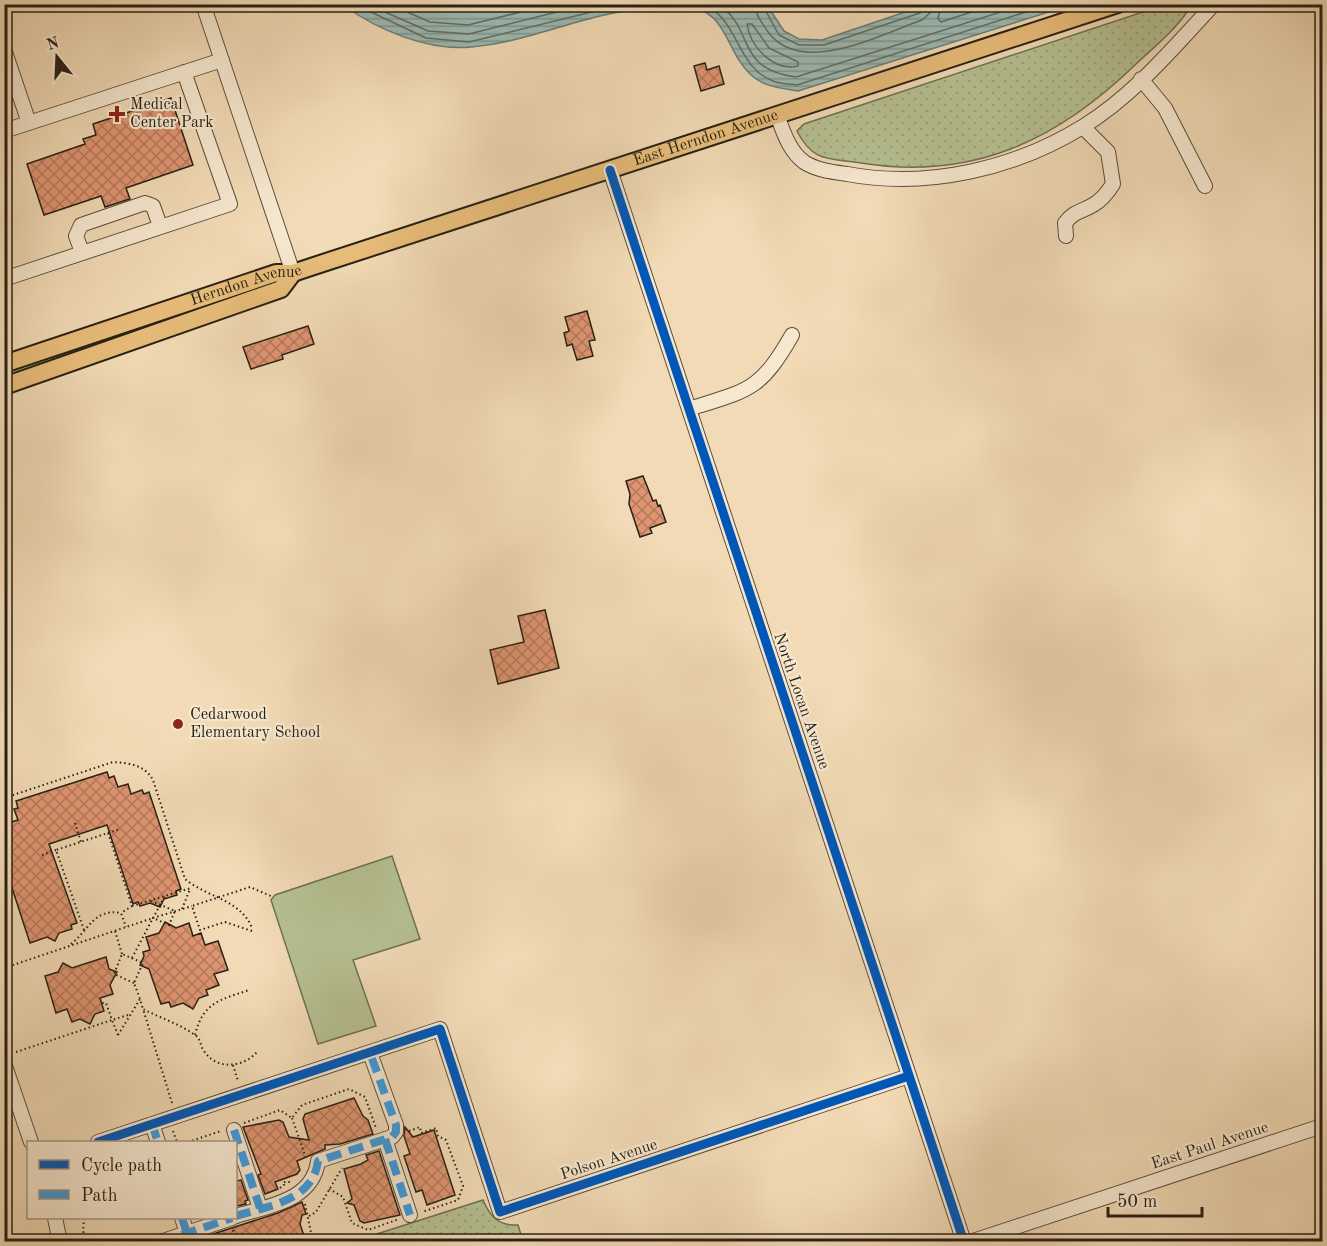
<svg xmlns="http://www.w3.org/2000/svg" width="1327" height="1246" viewBox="0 0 1327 1246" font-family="'Old Standard TT',serif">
  <defs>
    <pattern id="grass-dots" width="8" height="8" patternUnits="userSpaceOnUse" patternTransform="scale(1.5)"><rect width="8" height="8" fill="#b6c091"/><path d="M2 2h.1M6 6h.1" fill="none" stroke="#9ca57c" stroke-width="1.8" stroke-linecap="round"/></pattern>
    <pattern id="water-rules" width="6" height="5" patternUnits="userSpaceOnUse" patternTransform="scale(1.5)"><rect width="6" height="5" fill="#9bbab3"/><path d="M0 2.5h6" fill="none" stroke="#7e9791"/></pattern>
    <pattern id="building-cross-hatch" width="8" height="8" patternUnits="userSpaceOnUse" patternTransform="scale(1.5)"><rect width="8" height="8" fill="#df9571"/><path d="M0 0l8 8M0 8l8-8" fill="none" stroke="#b5795c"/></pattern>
  </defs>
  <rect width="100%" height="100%" fill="#f1dab5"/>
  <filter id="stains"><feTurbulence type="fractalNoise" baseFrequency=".00333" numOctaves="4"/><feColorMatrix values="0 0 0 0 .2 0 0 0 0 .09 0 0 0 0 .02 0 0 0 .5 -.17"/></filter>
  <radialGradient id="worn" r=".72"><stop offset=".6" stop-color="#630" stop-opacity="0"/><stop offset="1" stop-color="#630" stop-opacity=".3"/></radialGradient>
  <path fill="url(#grass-dots)" stroke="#6f7054" stroke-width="1.5" d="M1167,4L1186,5L1187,12C1173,32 1154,47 1136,64C1058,140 973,181 861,163C830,158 813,163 797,131L804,124Z
    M483,1200C490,1217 499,1226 518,1225L523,1241H355Z"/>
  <path fill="#b6c091" stroke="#6f7054" stroke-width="1.5" d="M392,856L420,939L353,960L376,1026L318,1044L271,900L275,895Z"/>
  <path fill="url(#water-rules)" stroke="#6d7c74" stroke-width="1.5" d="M343,5H767L784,31L799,39L822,40L926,5H1071L798,91C781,88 764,87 751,75C722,47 730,10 681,5C655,3 629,10 604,15C561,25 514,44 471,47C427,51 378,30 343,5Z"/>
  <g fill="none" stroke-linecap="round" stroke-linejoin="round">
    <path stroke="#626d64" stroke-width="1.5" d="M354,4L426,38L469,42L624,4
      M367,4L428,31L469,34L589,4
      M389,4L430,22L468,25L553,4
      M701,4C739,16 735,67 773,81C780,84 789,84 797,85L1051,4
      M718,4C756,29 734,69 796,77L1026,4
      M755,4C755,14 761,21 766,29C798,79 879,35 922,20L930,13L932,4
      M762,4L779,35L799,45H824L920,13L924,4
      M941,4L938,19L941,22L996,4
      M747,24H752L769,48L798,62V66C774,72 750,47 747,24Z"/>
  </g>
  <path fill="url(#building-cross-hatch)" stroke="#282016" stroke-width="1.5" d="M705,63L707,70L719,66L724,84L701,91L694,66Z
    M171,98L193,165L126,188L130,199L105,207L101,196L44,215L27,164L85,144L83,139L96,135L93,124Z
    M587,311L595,340L589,341L593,356L577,360L572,344L567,346L564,333L569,331L565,317Z
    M308,326L314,344L282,355L283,359L251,369L243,347Z
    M643,476L653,501L656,500L658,506L660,505L666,522L650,528L652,533L640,537L629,504L630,494L626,481Z
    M545,610L559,668L498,684L490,650L524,642L518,616Z
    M107,772L109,778L114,776L118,787L128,784L131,794L142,790L144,794L149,792L181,889L176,891L177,895L164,899L160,907L150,903L140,906L138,902L133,904L107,825L49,844L77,923L71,925L72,929L59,933L55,941L47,937L30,943L12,888L4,891V836L12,833L8,823L18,820L14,809L18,808L16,801Z
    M165,922L176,928L189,923L193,936L201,933L205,945L218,941L228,970L214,974L219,985L206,990L208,995L199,998L193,1009L183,1003L171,1007L169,1002L161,1004L149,969L140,965L144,956L143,952L150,950L146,937L159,933Z
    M106,957L109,969L117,972L110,985L113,994L100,998L104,1011L95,1014L90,1024L80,1019L72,1022L67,1009L56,1013L45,976L58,972L63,963L72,968Z
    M354,1098L363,1116L368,1120L373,1134L340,1144L325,1145V1149L297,1161L300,1170L297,1174L275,1182L278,1189L265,1194L258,1175L261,1174L243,1127L279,1120L283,1122L289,1137L309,1140L303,1119L305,1114Z
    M405,1127L413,1137L434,1130L455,1195L427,1205L422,1190L416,1192L404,1156L410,1154L404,1136Z
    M379,1151L400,1215L364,1223L360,1221L354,1205L347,1203L352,1199L344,1169L361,1164L368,1160L366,1155Z
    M241,1180L248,1200L245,1201L246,1204L237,1206L236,1181Z
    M302,1202L306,1214L302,1215L300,1224L306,1242H212L210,1235L278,1213Z"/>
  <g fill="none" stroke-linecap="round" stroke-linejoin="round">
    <defs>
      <path id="minor" d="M203,4L293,273
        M4,49L29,123
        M1141,79L1165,108L1205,186
        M777,115C783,131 789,151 804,162C816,170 833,172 847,174C927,189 1015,169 1084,126C1134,95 1174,47 1214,4
        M4,131L222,60
        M610,170L964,1242
        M1066,236L1065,223C1074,211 1081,212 1093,205C1102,200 1108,192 1113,184L1108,152L1083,127
        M82,252L76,236L81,225L145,203L153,206L160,226
        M4,279L230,204L184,72
        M689,409C749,390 760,391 792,335
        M4,1063L31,1142
        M152,1124L158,1142
        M234,1130L260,1208
        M385,1139L410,1215
        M98,1142L440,1029L500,1212L909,1076
        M236,1216C268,1206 313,1201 318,1161L392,1137L396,1132V1125L370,1053
        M55,1218L60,1242
        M182,1218L187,1233
        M160,1242L232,1218
        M970,1242L1322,1126"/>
      <g id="major">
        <path id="s1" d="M4,364L276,273H293L314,266L1118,4"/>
        <path d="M4,386L281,289L293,273"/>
      </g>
    </defs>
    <use href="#minor" stroke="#5a4e3e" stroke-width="16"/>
    <use href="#major" stroke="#282016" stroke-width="20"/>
    <path stroke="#282016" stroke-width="2" stroke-dasharray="1.5 3" stroke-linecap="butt" d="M4,798L113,762C129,763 145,765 153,780L185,879C208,898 240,899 252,928
      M75,823L81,842
      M108,833L120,829
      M4,835L11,814L5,798
      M42,855L56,850
      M151,901L175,911L169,925L153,918L165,896
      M132,906L191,888
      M182,909L190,889
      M84,930L56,850L108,833L132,906L121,913
      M115,931L122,954
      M252,931L225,922L200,930L192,906L250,887L273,897
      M71,944C89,930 94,908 121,913L126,927
      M132,958L153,918L192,906
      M4,968L153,918
      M134,983L114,974L122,954L143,963L134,983L140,999
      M118,1035L140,999L143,1009
      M118,1035L112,1020L128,1015
      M195,1035C203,1002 220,1000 249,990
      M16,1052L112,1020L106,1003H101
      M233,1065L238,1081
      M172,1103L143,1009C160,1018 180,1024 195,1035C201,1039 200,1046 204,1051C217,1071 244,1067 257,1052
      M292,1118L306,1158
      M244,1123L280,1110L292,1118L302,1105L349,1089L365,1097L376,1128
      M173,1131L177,1142
      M409,1131L420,1127L421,1133L436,1128L438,1136L446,1140L463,1186L458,1200L422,1212
      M188,1142L221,1131
      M280,1188L284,1185L283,1182H292
      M329,1189L343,1197L352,1223L368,1230L399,1219
      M305,1204L313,1242
      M309,1216L316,1212L342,1168
      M84,1218L83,1231L87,1242
      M233,1230L236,1242
      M228,1238L242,1234L244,1242"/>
    <use href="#minor" stroke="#f6e7cf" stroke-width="14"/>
    <use href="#major" stroke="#e8bd7a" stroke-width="16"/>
    <path stroke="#3d9bdf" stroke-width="8" stroke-dasharray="15 8" stroke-linecap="butt" d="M152,1124L158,1142
      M234,1130L260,1208
      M385,1139L410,1215
      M236,1216C268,1206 313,1201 318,1161L392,1137L396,1132V1125L370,1053
      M182,1218L187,1233
      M160,1242L232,1218"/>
    <defs>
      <path id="cycleway" d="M610,170L964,1242
        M98,1142L440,1029L500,1212L909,1076"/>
    </defs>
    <use href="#cycleway" stroke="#f6e7cf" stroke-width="13"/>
    <use href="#cycleway" stroke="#0057b8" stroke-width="9"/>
  </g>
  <g fill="#8f2418" stroke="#f6e7cf" stroke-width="2">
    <path d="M114 105h6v6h6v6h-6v6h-6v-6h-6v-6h6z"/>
    <circle cx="178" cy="724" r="6"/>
  </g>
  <g text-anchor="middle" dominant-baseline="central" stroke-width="4.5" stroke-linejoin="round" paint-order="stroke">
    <g font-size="16" fill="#282016" stroke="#f6e7cf" text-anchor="start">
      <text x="130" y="105">Medical<tspan x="130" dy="18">Center Park</tspan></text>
      <text x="190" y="715">Cedarwood<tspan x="190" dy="18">Elementary School</tspan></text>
    </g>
    <g font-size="16" fill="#282016" stroke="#f6e7cf">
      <text stroke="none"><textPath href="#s1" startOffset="738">East Herndon Avenue</textPath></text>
      <text stroke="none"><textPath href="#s1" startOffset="255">Herndon Avenue</textPath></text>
      <text transform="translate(801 701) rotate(71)">North Locan Avenue</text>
      <text transform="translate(1210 1146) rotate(-18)">East Paul Avenue</text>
      <text transform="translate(609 1160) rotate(-18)">Polson Avenue</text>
    </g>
  </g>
  <rect width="1327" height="1246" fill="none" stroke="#f1dab5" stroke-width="24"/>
  <rect x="6" y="6" width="1315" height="1234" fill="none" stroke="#282016" stroke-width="3"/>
  <rect x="12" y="12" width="1303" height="1222" fill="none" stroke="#282016" stroke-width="1.5"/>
  <rect x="27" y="1141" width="210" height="78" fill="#f6e7cf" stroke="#a49785" stroke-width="1.5"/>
  <rect x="39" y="1160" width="30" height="9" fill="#0057b8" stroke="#a49785" stroke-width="1.5"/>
  <text x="81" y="1171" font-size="18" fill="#282016">Cycle path</text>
  <rect x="39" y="1190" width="30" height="9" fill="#3d9bdf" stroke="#a49785" stroke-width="1.5"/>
  <text x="81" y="1201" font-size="18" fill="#282016">Path</text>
  <g transform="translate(57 57) rotate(342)" stroke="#f6e7cf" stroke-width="4.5" paint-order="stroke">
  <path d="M0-4.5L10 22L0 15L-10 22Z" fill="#282016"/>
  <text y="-9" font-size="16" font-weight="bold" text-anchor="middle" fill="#282016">N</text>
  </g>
  <path d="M1108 1207v9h94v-9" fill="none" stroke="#282016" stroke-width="3"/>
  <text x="1117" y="1207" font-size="18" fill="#282016" stroke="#f6e7cf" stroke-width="4.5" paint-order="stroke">50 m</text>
  <rect width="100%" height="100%" filter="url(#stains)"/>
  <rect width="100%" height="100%" fill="url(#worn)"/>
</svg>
